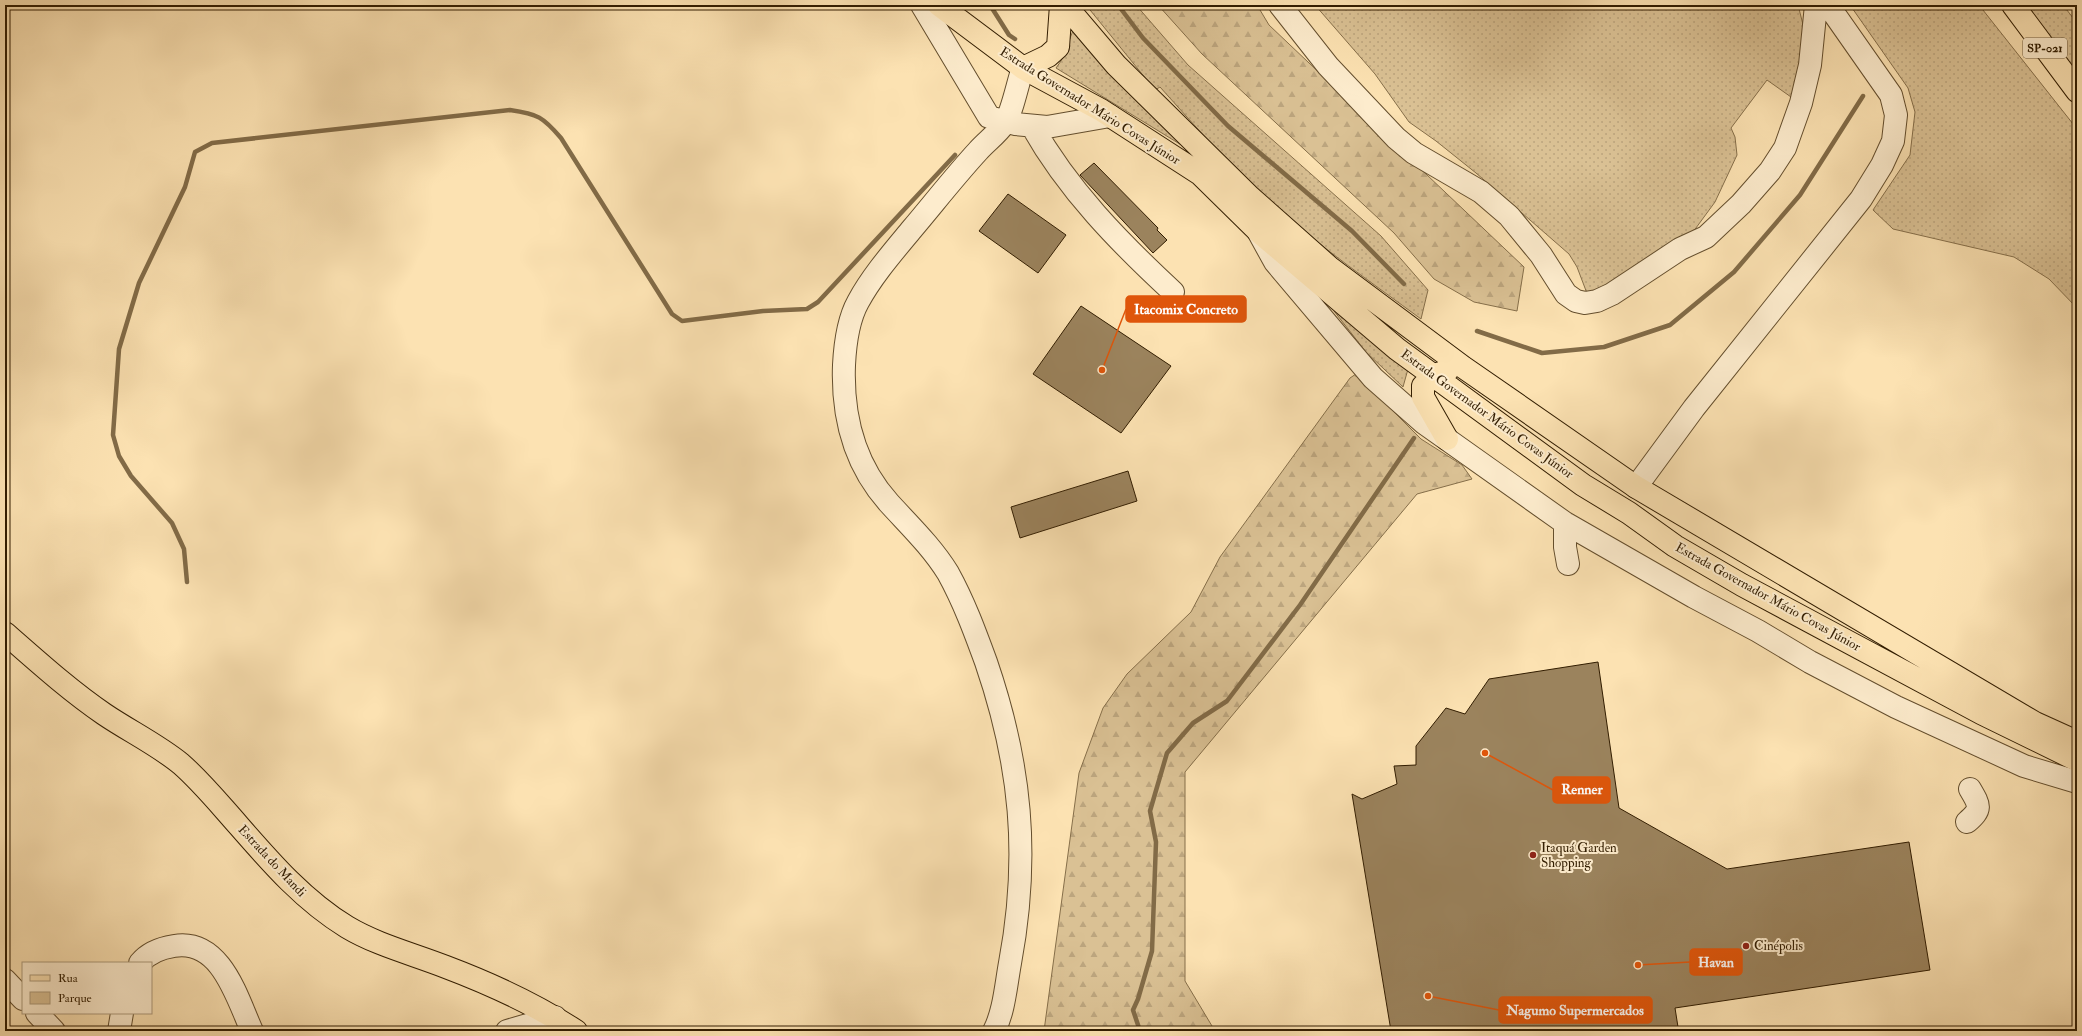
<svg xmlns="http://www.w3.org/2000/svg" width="2082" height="1036" viewBox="0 0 2082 1036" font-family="'IM FELL Double Pica',serif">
  <defs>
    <pattern id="green-dots" width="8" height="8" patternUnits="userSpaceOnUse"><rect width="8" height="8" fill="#dac194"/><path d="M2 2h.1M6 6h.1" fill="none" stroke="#bca57e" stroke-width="1.8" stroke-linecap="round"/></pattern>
    <pattern id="forest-firs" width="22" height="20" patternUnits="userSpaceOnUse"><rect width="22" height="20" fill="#dac194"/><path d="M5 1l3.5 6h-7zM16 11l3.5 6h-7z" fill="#bca57e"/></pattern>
  </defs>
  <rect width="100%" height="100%" fill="#fce2b2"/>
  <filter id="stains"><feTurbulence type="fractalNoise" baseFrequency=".005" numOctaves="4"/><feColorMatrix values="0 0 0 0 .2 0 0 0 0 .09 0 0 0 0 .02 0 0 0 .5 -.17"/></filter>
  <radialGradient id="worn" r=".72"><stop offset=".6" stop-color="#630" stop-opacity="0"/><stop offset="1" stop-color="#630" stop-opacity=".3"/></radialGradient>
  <path fill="url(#green-dots)" stroke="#866f4a" d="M1086,5H1136L1188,65L1381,236L1428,290L1421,319C1372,283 1322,248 1276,208C1234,171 1197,128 1160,87L1155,90Z
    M1315,5H1798L1809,48L1806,73L1791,97L1767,80L1731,128L1735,137L1737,155L1715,202L1693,232L1588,296L1577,267L1569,254L1476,173L1436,141L1409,122L1375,74Z
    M1850,5H1979L2077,129V308L2049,279L2014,257L1893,229L1873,210L1910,155L1915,112L1908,88Z
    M2022,5H2063L2077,23V77Z
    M1074,28L1183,146L1056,68L1061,61Z
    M1334,311L1408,369L1403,387L1366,352Z"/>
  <path fill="url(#forest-firs)" stroke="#866f4a" d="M1158,5H1257L1269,25L1524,267L1517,311L1474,302L1434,279L1394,233L1202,54Z
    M1356,374L1421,439L1462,465L1472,479L1417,494L1185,772V981L1215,1031H1044L1079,773L1103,708L1127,674L1191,612L1220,557L1350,378Z"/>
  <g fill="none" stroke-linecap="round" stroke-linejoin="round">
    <path stroke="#826b47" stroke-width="4.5" d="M990,5L1009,35L1015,39
      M1118,5L1143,38L1228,126L1352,231L1404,284
      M1477,331L1542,353L1604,347L1670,325L1734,272L1800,195L1863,96
      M187,582L184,549L172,523L131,476L119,456L113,435L119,349L139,283L185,187L195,152L212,143L510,110C538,114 543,117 561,138L672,314L682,321L763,311L807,309L818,302L955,155
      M1140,1031L1133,1010L1138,999L1152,951L1156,842L1150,811L1167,753L1193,723L1227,701L1300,605L1414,438"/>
  </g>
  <path fill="#9b835d" stroke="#321d01" d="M1094,163L1158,228L1157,230L1167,240L1153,253L1080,175Z
    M1008,194L1066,235L1038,273L979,231Z
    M1081,306L1171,366L1121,433L1033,374Z
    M1128,471L1137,501L1020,538L1011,507Z
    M1598,662L1619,808L1727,869L1909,842L1930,970L1675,1008L1678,1027L1647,1031H1391L1352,794L1362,799L1397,784L1394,766L1416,765V746L1446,708L1465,714L1489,679Z"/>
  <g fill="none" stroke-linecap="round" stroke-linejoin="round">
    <defs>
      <path id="minor" d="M922,5L989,117L1015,124L1047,127L1110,116
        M1280,5L1328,66L1396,138L1414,153L1481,192L1509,216L1541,255L1566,294L1576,301L1585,303L1597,301L1612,294L1680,249L1706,237L1741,204L1770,171L1785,148L1801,103L1810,65L1816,5
        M1032,126C1068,190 1119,242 1173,292
        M1259,233L1275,262L1373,378L1424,423L1565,523L1694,597L1758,631L1810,662L1896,707L2024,766L2077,782
        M1636,487L1694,408L1861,199L1882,165L1893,141L1896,115L1891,95L1828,5
        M1565,523V547L1568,564
        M1967,822C1982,809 1980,806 1970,789
        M140,963C149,952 161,948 174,946C221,938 237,998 252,1031
        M5,980L23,999
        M37,1013L54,1031
        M119,1031L122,1013
        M507,1031L555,1017
        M994,1031C1004,1012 1006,985 1010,963C1030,856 1021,764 986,662C975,632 964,602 948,573C932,547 910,526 889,503C854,464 842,417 844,365C845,345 848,320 858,302C872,276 893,252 912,229C934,203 955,176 978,151C986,142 997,134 1004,124C1012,114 1018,81 1023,68"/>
      <path id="major" d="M5,633C37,661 69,690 104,714C129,731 158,745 181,764C197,778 211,794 225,810C263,853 298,897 347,927C377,945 413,954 446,967C491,984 535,1004 576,1031"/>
      <path id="highway" d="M939,5L1023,68L1101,110L1200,174L1259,232L1397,349L1583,485L1629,513L1675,546L1742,585L1981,713L2077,760
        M1065,5L1116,65L1250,197L1329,267L1463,367L1636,487L2035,723L2077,742
        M2013,5L2077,91
        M1023,68L1048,56L1058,47L1061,5
        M1447,371L1434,375L1423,386V397L1447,439"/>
    </defs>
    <use href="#minor" stroke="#644e2d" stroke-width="24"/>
    <use href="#major" stroke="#321d01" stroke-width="24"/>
    <use href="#highway" stroke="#321d01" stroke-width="24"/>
    <use href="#minor" stroke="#fdeccd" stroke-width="22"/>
    <use href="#major" stroke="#fce2b2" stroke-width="22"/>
    <use href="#highway" stroke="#fce2b2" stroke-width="22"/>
  </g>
  <g fill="#8f2418" stroke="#fdeccd" stroke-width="1.5">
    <circle cx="1533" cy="855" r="4"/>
    <circle cx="1746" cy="946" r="4"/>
  </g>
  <g text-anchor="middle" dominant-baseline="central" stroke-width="4" stroke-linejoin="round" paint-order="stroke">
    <rect fill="#fdeccd" stroke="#6f5b3e" stroke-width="1" x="2023" y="38" width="44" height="20" rx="3"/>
    <g font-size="12" font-weight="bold" fill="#321d01">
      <text x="2045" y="48">SP-021</text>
    </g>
    <g font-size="13" fill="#321d01" stroke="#fdeccd">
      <text transform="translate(1090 106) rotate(32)">Estrada Governador Mário Covas Júnior</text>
      <text transform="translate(1487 414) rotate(36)">Estrada Governador Mário Covas Júnior</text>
      <text transform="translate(1768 597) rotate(29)">Estrada Governador Mário Covas Júnior</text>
      <text transform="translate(272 861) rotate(47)">Estrada do Mandi</text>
    </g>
    <g font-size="13" fill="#321d01" stroke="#fdeccd" text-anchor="start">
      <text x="1541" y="848">Itaquá Garden<tspan x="1541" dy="15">Shopping</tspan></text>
      <text x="1754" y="946">Cinépolis</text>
    </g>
  </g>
  <path fill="none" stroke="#df560b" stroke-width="1.5" d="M1102 370L1126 309M1485 753L1553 790M1638 965L1690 962M1428 996L1499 1010"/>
  <g fill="#df560b" stroke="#fdeccd" stroke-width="1.5">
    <circle cx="1102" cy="370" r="4"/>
    <circle cx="1485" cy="753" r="4"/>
    <circle cx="1638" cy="965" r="4"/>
    <circle cx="1428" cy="996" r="4"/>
  </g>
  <g fill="#df560b" stroke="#df560b" stroke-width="1.5">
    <rect x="1126" y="296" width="120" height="26" rx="4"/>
    <rect x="1553" y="777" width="57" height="26" rx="4"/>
    <rect x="1690" y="949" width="52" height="26" rx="4"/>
    <rect x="1499" y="997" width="153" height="26" rx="4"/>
  </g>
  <g font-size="14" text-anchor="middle" font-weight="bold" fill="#fff">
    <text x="1186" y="314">Itacomix Concreto</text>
    <text x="1582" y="794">Renner</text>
    <text x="1716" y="967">Havan</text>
    <text x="1575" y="1015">Nagumo Supermercados</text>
  </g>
  <rect width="2082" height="1036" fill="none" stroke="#fce2b2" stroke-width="20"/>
  <rect x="6" y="6" width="2070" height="1024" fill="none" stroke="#321d01" stroke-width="2"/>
  <rect x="10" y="10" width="2062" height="1016" fill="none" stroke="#321d01"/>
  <rect x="22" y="962" width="130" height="52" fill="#fdeccd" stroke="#ac997b"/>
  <rect x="30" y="975" width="20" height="6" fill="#fce2b2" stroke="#ac997b"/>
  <text x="58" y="982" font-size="12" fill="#321d01">Rua</text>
  <rect x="30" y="992" width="20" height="12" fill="#dac194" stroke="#ac997b"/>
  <text x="58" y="1002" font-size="12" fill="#321d01">Parque</text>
  <rect width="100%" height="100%" filter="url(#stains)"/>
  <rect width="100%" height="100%" fill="url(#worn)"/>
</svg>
